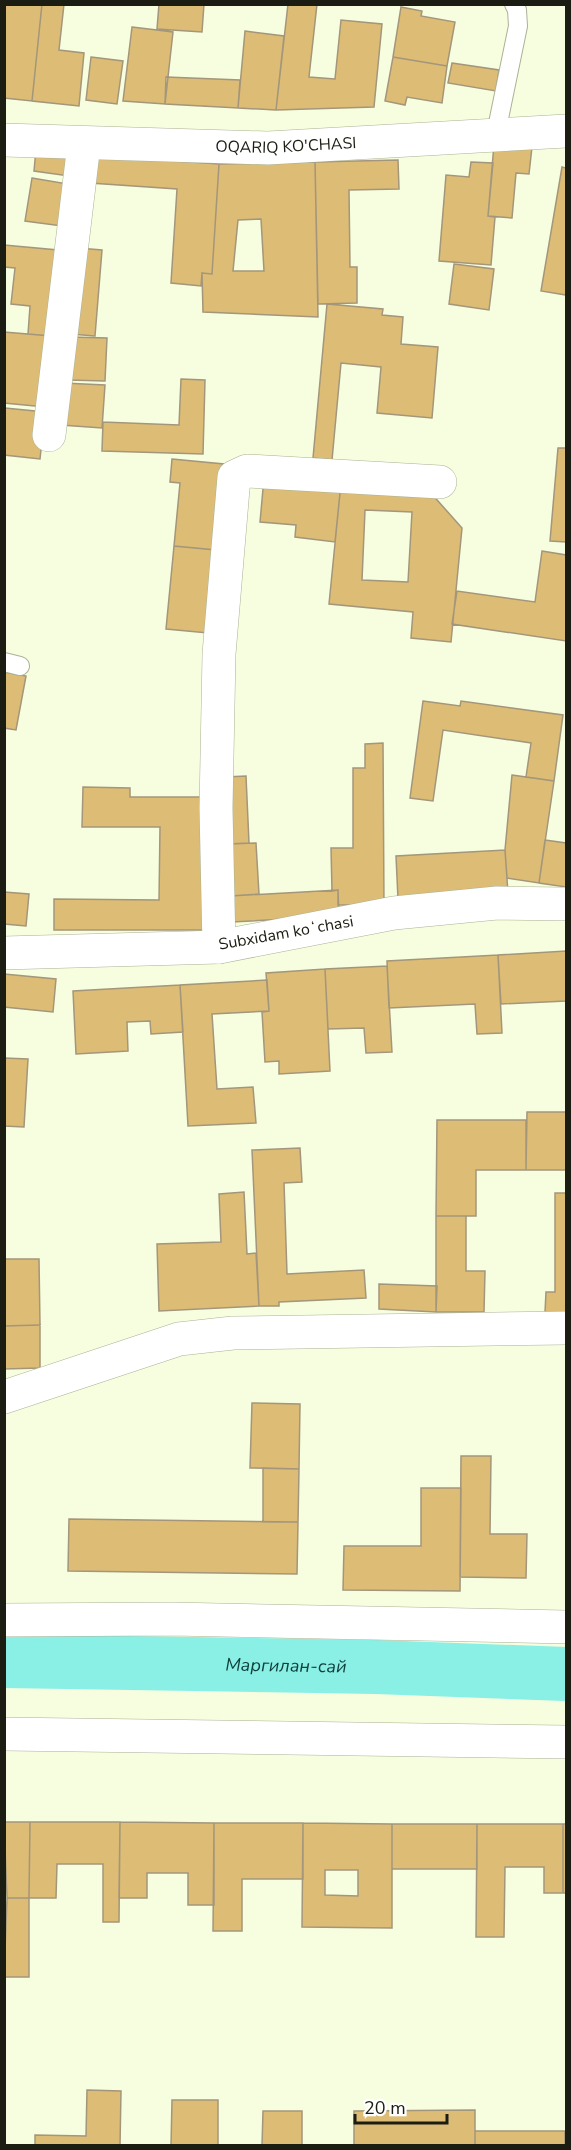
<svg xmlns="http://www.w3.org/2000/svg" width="571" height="2150" viewBox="0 0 571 2150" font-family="'Nunito Sans',sans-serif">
  <rect width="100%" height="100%" fill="#f6fedf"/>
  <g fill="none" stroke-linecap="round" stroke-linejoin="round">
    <path stroke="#8aefe5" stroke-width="54" id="s1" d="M4,1661L376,1667L566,1674"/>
  </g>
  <path fill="#ddbc76" stroke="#a3967b" stroke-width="1.5" fill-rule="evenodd" d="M4,4H42L32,101L4,98Z
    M42,4H64L59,50L84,53L79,106L32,101Z
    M159,4H204L202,32L157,29Z
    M288,4H317L309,77L335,79L341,20L382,24L374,107L276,110Z
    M401,7L422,11L421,16L455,22L447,66L393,57Z
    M132,27L173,32L165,104L123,101Z
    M245,31L284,36L276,110L238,108Z
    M91,57L123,61L117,104L86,100Z
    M393,57L447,66L442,103L407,97L405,105L385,101Z
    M452,63L499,70L496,91L448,83Z
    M166,77L240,80L238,108L165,104Z
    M494,144L532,147L529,174L516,173L512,218L488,216Z
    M36,149L72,154L69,176L34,171Z
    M91,155L219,164L212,274L202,273L201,286L171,283L177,189L90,183Z
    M398,160L399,189L349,190L350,267H357V303L318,304L315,162Z
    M315,162L318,317L203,312L202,273L212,274L219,164ZM261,219L264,271H233L238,220Z
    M471,162L493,163L488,216L495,217L491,265L439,261L446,175L469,177Z
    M562,167L566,168V295L541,291Z
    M32,178L68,184L62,226L25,221Z
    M4,245L58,250L51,336L28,334L30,306L11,304L15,268L4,267Z
    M78,248L102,250L95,336L70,334Z
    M454,264L494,269L489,310L449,304Z
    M327,304L383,309L382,315L403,317L401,344L438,347L432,418L377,413L381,367L341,363L332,460L313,458Z
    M4,332L51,336L45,407L4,403Z
    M70,337L107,338L105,381L68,380Z
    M181,379L205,380L203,454L102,451L103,422L179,425Z
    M63,383L105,385L102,428L61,425Z
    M5,408L45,412L40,459L4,455Z
    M558,448H566V542L550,541Z
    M172,459L224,464L216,550L174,546L180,483L170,482Z
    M264,478L341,483L335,542L295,537L296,525L260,522Z
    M341,483L430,492L462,528L451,642L411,638L413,612L329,604ZM365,510L412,512L408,582L362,580Z
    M174,546L216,550L208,633L166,629Z
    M542,551L566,555V641L452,624L457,591L535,602Z
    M4,672L26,676L16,730L4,728Z
    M423,701L460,706L461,701L563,715L554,781L526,777L531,743L443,730L433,801L410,798Z
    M383,743L384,905H338V890L332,891L331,848H353V768H365V744Z
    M512,775L554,781L539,883L507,878L505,850Z
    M246,776L249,843L228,844L225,777Z
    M83,787L130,788V797H205L204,930H54V899L159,900L160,827H82Z
    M545,840L566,843V887L539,883Z
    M256,843L259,894L230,896L228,844Z
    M505,850L508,893L398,899L396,856Z
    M338,890L339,916L232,922L230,896Z
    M4,892L29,894L26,926L4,924Z
    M566,951V1001L501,1004L498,955Z
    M498,955L502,1033L477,1034L475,1004L389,1008L387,961Z
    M387,966L392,1052L366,1053L364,1028L328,1029L325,969Z
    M325,969L330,1071L279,1074V1061L265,1062L262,1012L269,1011L266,973Z
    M4,974L56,979L53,1012L4,1007Z
    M267,980L269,1011L212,1014L217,1089L253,1087L256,1123L188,1126L180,985Z
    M180,985L183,1032L151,1034L150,1021L127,1022L128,1051L76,1054L73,991Z
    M4,1058L28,1059L24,1127L4,1126Z
    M527,1112H566V1170H526Z
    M437,1120H526V1170H476V1216H436Z
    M300,1148L302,1182L284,1183L287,1274L364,1270L366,1298L279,1302V1306H259L252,1150Z
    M244,1192L247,1254L256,1253L259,1306L159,1311L157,1244L221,1242L219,1194Z
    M555,1193H566V1312H545L546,1292H555Z
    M436,1216H466V1271H485L484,1312H436Z
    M4,1259H39L40,1325L4,1326Z
    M379,1284L437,1286L436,1312L379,1309Z
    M40,1325V1368L4,1369V1326Z
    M252,1403L300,1404L299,1469L250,1468Z
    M461,1456H491L490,1534H527L526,1578L460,1577Z
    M263,1468L299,1469L298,1522H263Z
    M421,1488H461L460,1591L343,1590L344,1546H421Z
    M69,1519L298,1522L297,1574L68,1571Z
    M4,1822H30L29,1898H7Z
    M30,1822H120L119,1922H103V1864H57L56,1898H29Z
    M120,1822L214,1823V1905H188V1873H147V1898H119Z
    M214,1823H303V1879H242V1931H213Z
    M303,1823L392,1824V1928L302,1927ZM325,1870H358V1896L325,1895Z
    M392,1824H477V1869H392Z
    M477,1824H563V1893H544V1867H505L504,1937H476Z
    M563,1824H566V1893H563Z
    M7,1898H29V1977H4Z
    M87,2090L121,2091L120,2146H35V2135L86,2136Z
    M172,2100H218V2146H171Z
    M475,2110V2146H354V2111Z
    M263,2111H302V2146H262Z
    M475,2131H565V2146H475Z"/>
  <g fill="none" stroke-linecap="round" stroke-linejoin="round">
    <defs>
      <path id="lane" d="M496,133L518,26L517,10L514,4
        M4,662L20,666"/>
      <g id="street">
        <path id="s2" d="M4,140L268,148L566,131"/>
        <path d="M49,435L84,144"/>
        <path d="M219,947L216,808L219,654L234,477L247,471L440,482"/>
        <path d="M4,953L219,947L394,913L497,903L566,904"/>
        <path d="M4,1397L179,1339L233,1333L566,1328"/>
        <path d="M4,1620L172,1619L566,1627"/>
        <path d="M4,1734L566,1742"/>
      </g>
    </defs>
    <use href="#lane" stroke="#abb295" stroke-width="20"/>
    <use href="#street" stroke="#abb295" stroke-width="34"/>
    <use href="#lane" stroke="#fff" stroke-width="18"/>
    <use href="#street" stroke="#fff" stroke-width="33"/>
  </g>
  <g text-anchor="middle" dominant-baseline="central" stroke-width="6" stroke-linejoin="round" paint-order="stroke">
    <g font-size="16" fill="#1b1d12" stroke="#fff">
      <text stroke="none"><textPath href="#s2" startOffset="282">OQARIQ KO'CHASI</textPath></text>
      <text transform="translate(286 933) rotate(-10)">Subxidam koʻchasi</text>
    </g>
    <g font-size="18" font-style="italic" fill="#10403c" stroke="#fff">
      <text stroke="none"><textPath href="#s1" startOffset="282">Маргилан-сай</textPath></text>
    </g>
  </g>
  <rect width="571" height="2150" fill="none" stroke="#1b1d12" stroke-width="12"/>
  <path d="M355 2114v9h92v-9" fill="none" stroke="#1b1d12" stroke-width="3"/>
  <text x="364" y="2114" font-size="18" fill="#1b1d12" stroke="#ffffff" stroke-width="4.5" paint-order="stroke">20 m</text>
</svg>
